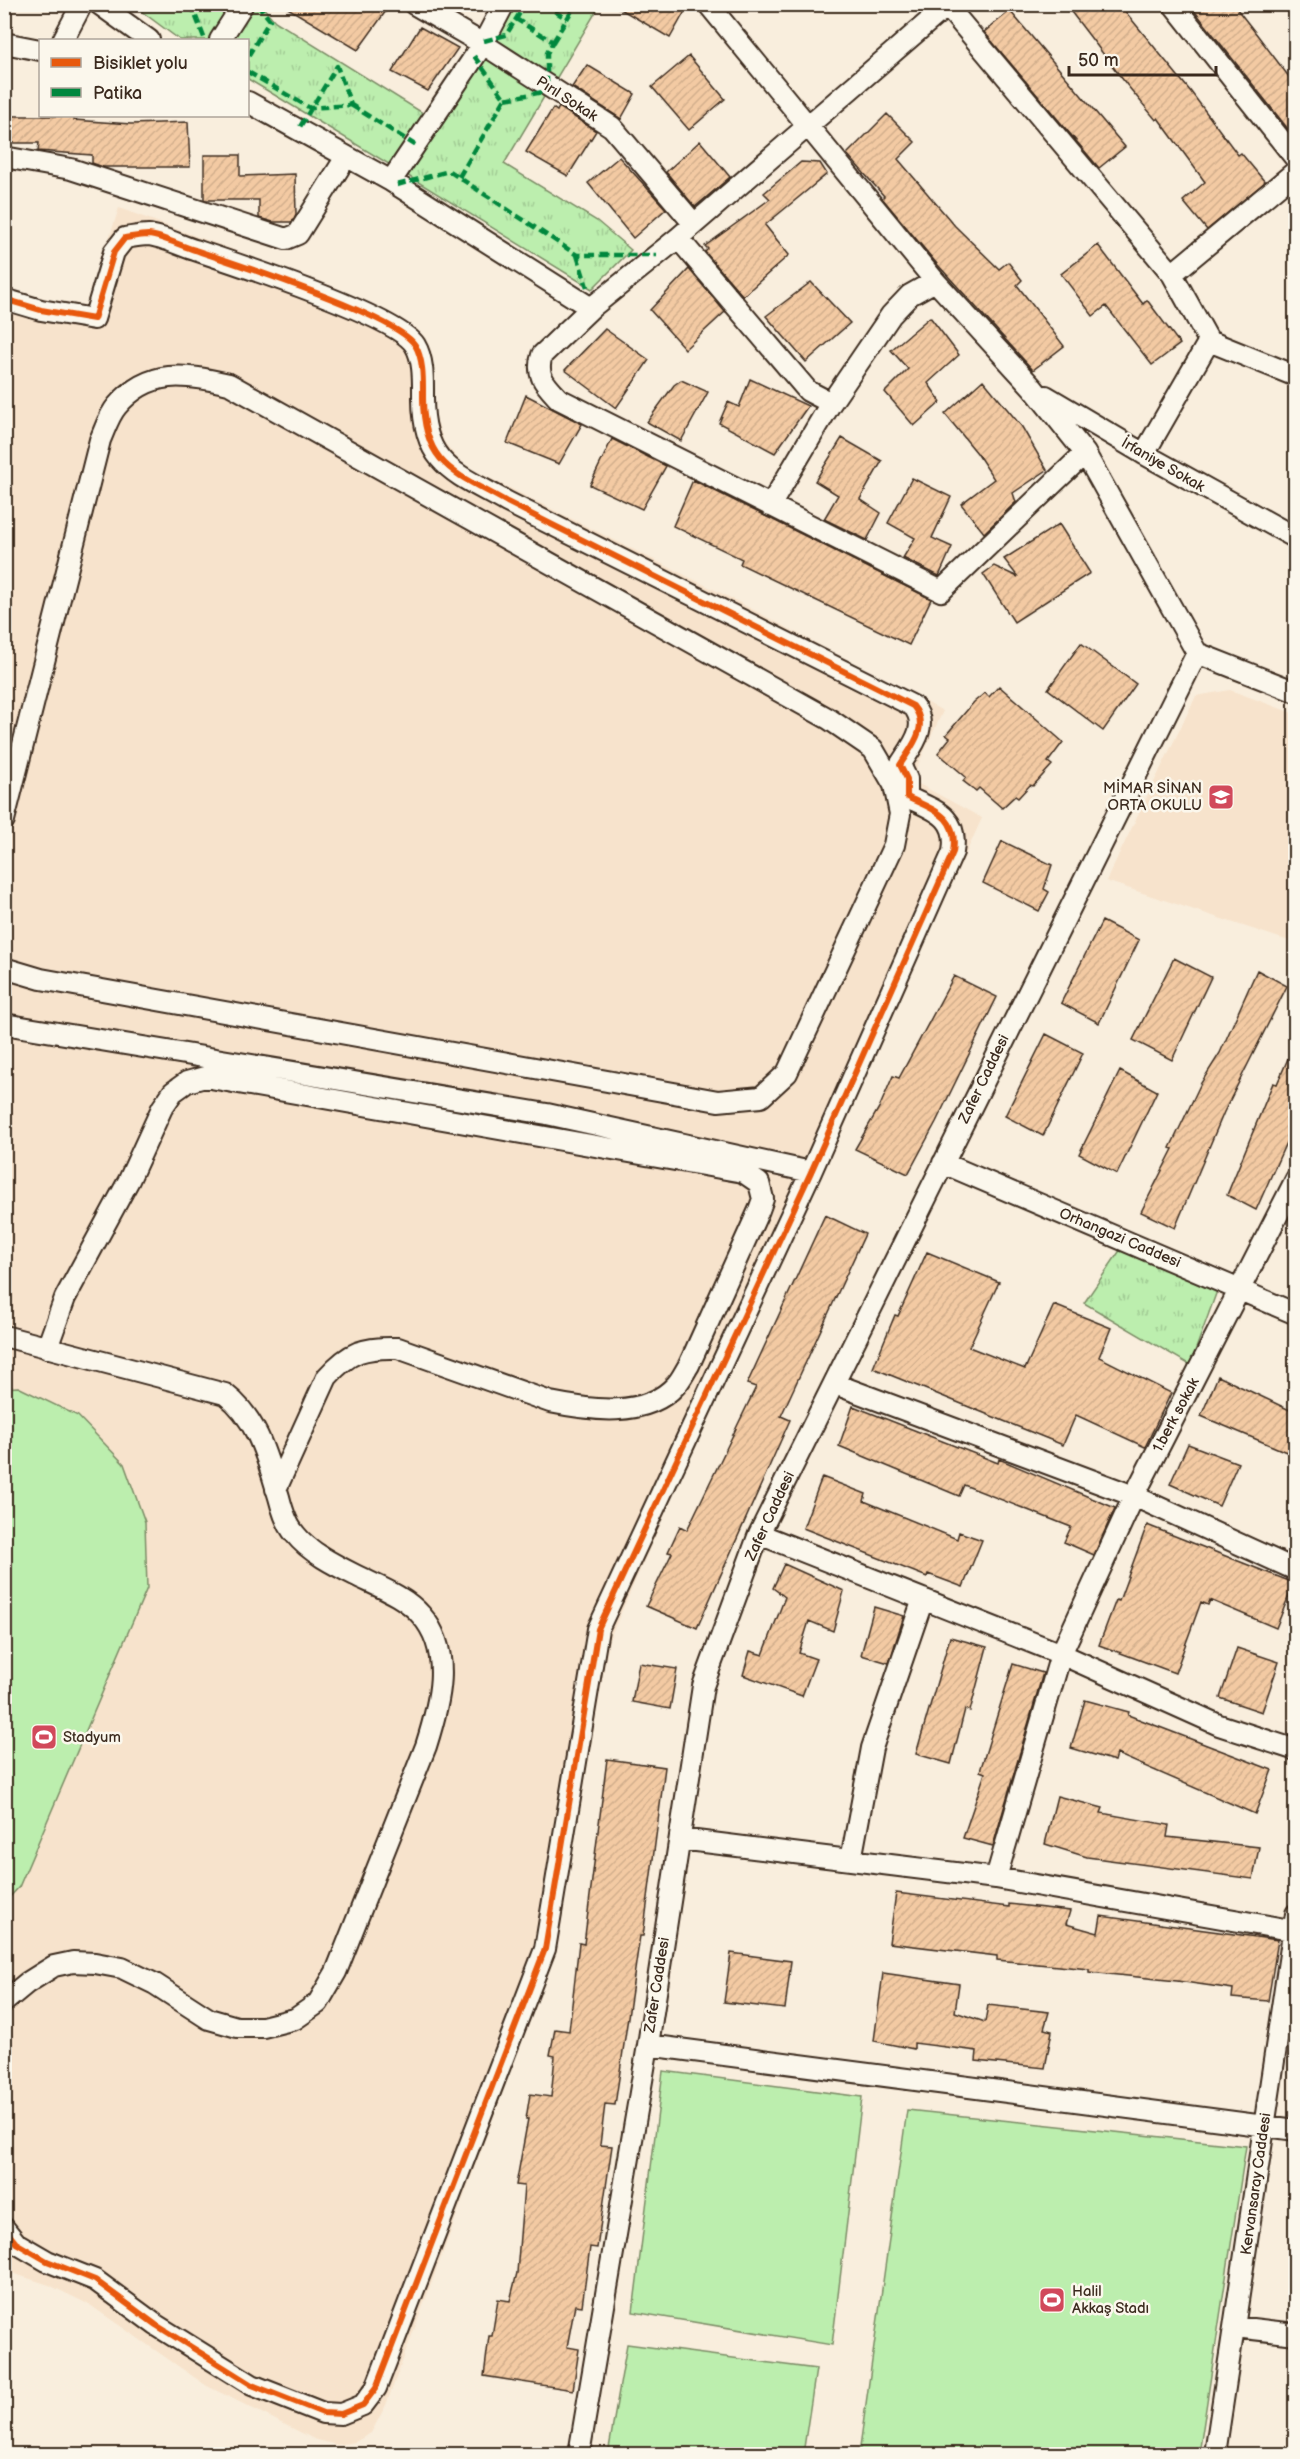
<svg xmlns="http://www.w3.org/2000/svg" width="1300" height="2459" viewBox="0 0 1300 2459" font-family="'Balsamiq Sans',sans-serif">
  <defs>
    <pattern id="park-tufts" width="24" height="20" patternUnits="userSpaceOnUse" patternTransform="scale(1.5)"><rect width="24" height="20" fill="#bceeae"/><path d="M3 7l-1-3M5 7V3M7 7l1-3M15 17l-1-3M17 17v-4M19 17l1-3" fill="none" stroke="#a2cc95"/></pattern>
    <pattern id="building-hatch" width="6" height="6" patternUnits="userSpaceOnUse" patternTransform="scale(1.5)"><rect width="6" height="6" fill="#f3caa3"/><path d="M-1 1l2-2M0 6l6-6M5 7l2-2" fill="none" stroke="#d1ae8c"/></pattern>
  </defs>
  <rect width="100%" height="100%" fill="#f9eedd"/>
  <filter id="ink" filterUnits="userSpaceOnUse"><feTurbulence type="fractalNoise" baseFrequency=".0167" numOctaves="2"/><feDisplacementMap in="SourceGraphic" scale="12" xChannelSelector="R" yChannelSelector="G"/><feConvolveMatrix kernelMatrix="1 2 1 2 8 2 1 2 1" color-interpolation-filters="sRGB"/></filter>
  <g filter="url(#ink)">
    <path fill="#f7e3cc" d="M119,208L277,266L394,315L417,329L431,350L435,415L444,442L463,465L729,597L943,711L916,769L919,784L982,818L864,1077L786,1241L609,1640L556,1950L386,2405L371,2433L355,2442L337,2445L314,2439L207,2386L90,2305L49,2285L15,2274L5,2266L4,289L86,309Z
      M1230,690L1295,714V943L1106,881L1196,696Z"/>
    <path fill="#bceeae" stroke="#7c8c66" stroke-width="1.5" d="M18,1387L78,1416L124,1464L145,1522L147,1588L19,1887L5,1902L4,1388Z
      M663,2071L862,2097L832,2345L633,2312Z
      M907,2110L1246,2146L1199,2454H859Z
      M627,2344L816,2369L803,2454H608Z"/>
    <path fill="url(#park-tufts)" stroke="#7c8c66" stroke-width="1.5" d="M133,5H231L209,40H180Z
      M254,5H261L275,21L426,115L392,166L248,79V40H233Z
      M512,5H600L556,79L492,39Z
      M484,53L544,97L504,164L597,221L631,250L592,289L405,174Z
      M1121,1249L1217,1291L1190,1365L1084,1303Z"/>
    <path fill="url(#building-hatch)" stroke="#3b2a1e" stroke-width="1.5" d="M281,4H391L358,50Z
      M612,4H689L670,38Z
      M1065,4H1119L1191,92L1238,155L1241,153L1265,182L1207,230L1183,201L1205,182L1158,118L1156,120L1127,85Z
      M1189,4H1233L1258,36L1296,86V139Z
      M1010,11L1125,147L1099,168L984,32Z
      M420,27L458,48L428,91L392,72Z
      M689,56L725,99L689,130L652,87Z
      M587,65L635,94L621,119L572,87Z
      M559,107L596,131L568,176L526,152L553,108L557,111Z
      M887,114L915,142L898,159L955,226L999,269L1008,262L1022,280L1017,285L1064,346L1033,370L937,264L882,198L884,196L847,154Z
      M4,116H74V120L131,124L188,122L190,167H103L92,163V155L38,151L39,143H4Z
      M700,141L730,177L695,207L666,172Z
      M204,155H240V176L295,174L296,214L292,222H273L259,218V200H204Z
      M619,157L666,209L633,238L588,183Z
      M801,162L820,163L827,174L765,225L789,255L743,296L705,252L708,249L705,246L770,199L764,193Z
      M1098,245L1143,304L1147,300L1180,344L1152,365L1106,306L1093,316L1061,274Z
      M689,269L725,312L685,349L650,310Z
      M811,282L850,323L806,362L766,316Z
      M930,317L959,355L928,383L941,402L914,426L885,392L908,369L891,350Z
      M605,329L649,360L616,408L565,370Z
      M750,379L808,406L775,453L719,423L728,402L739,407Z
      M681,380L708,392L681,441L647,422L674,385Z
      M983,380L1022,427L1047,470L1013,493L1016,502L984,533L961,504L994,479L977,453L945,414Z
      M526,395L582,424L559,464L507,443Z
      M842,438L882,461L860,499L881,513L867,540L824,519L838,495L815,481Z
      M612,439L666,466L642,509L590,485Z
      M912,478L951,497L932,538L952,547L939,576L903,558L915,538L888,523Z
      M693,480L931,599L909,645L740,564L742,559L673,526Z
      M1059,524L1090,573L1014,622L983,574L994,566L1018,577L1004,559Z
      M1081,643L1136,684L1103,731L1048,689Z
      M999,686L1063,742L1048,762L1052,765L1033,786L1030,785L1018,798L1015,796L1002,808L979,788L976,791L963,781L966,777L938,753L950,738L946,735L974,702L985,693L989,697Z
      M1002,841L1052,865L1044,889L1049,892L1039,911L983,883Z
      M1102,921L1139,940L1099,1023L1061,1003Z
      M1174,958L1211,977L1172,1060L1133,1040Z
      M1257,970L1287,986L1224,1112L1175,1228L1141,1212L1173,1149L1170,1148L1201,1083L1220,1053Z
      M954,976L997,997L936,1122L908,1174L855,1149L880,1106L893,1076L899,1078Z
      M1046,1034L1083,1053L1043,1136L1005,1116Z
      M1296,1040V1120L1256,1210L1227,1195L1273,1083L1277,1084Z
      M1120,1071L1157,1091L1117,1174L1079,1154Z
      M825,1215L865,1234L781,1416L790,1420L697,1628L646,1606L672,1553L668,1552L680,1526L687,1530L756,1387L747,1384Z
      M927,1252L999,1282L969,1347L1025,1369L1054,1305L1111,1328L1099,1357L1171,1393L1145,1447L1076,1415L1063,1445L873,1368L895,1315L898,1316Z
      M1218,1376L1296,1413V1456L1201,1416Z
      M853,1406L998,1463L999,1459L1115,1508L1094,1555L1064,1542L1071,1527L964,1485L959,1496L839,1446Z
      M1188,1444L1238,1463L1219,1506L1170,1484Z
      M822,1477L866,1494L864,1501L957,1539L959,1532L982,1540L963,1587L928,1574L927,1577L803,1528Z
      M1147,1525L1294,1583L1276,1628L1210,1600L1208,1605L1201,1602L1175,1673L1099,1645L1116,1600L1119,1601Z
      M784,1564L844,1591L833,1631L809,1621L799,1653L816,1659L802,1696L743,1675L750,1651L763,1655L785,1597L773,1588Z
      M874,1607L904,1616L889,1663L861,1655Z
      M950,1637L987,1647L970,1711L965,1709L951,1764L916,1754Z
      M1237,1648L1279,1662L1262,1712L1220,1698Z
      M639,1663L677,1669L670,1709L632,1702Z
      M1013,1664L1043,1673L993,1846L963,1838L985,1773L980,1771Z
      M1085,1700L1129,1712L1128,1715L1272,1770L1255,1814L1117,1754L1115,1761L1071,1748Z
      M607,1759L665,1767L643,1936H640L615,2105L605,2104L600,2145L612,2146L597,2248L590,2247L582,2306L575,2305L567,2347L579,2349L573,2390L484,2376L489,2336H492L498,2299L510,2301L517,2273L524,2186L516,2185L528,2119H526L530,2094L551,2097L555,2056L550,2055L555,2029L569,2031L579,1943L584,1944Z
      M1057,1796L1103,1808L1101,1813L1169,1825L1167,1837L1259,1847L1253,1879L1087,1857L1045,1844Z
      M896,1893L1009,1907V1904L1070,1911L1066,1924L1098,1933L1101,1916L1278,1940L1268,2001L1232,1998L1233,1989L1177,1981L1089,1972V1969L997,1960V1956L889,1943Z
      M731,1953L791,1961L785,2009L724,2002Z
      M883,1973L959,1984L955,2012L985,2022L988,2005L1049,2012L1044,2029L1052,2031L1045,2068L976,2061L977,2051L914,2043V2049L874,2041Z"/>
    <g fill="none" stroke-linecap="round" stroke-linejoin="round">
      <defs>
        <path id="street" d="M99,4L149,40
          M414,4L483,44L612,127L694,224
          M708,4L935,281L1033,388L1085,453L1197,653L1296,692
          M949,4L678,238L591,308L542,355C535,376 546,385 559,399L941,591L1085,453
          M1173,4L1296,159
          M947,6L1172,274L1209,341L1296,376
          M63,40L82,4
          M220,40L243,4
          M4,43L40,50
          M248,102L391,181L591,308
          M4,157L71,169L286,239L298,234L346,157
          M391,181L483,44L504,4
          M678,238L808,391L831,403
          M1172,274L1296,171
          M4,299L41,310L94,319L114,252L125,238C132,237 141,235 148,235C162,236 181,246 195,250C234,263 397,316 415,345C424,360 423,381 423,398C423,466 456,473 507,502L913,706C930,726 912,746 900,765L907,779V797C934,810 959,816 953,852L811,1172L598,1629L545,1949L376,2388L363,2405L341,2414L323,2413L252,2385L156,2325L95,2280L47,2261L16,2243L4,2228
          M1046,396L1144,454L1296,538
          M1144,454L1209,341
          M770,506L831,403L891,315L910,295L935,281
          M4,820L100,440C105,429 109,415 117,406C149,368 186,374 229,384L829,719L873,749L894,785L900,814L894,845L787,1073L761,1097L718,1101L41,979L4,968
          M4,1024L547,1114L811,1172
          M943,1163L1296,1314
          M4,1336L225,1394C258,1419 267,1458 279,1497C282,1509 287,1525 295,1534C309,1552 335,1565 355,1575C377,1586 405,1596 421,1615C454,1652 439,1705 426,1746L336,1972L318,2003L295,2019L263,2027H237L209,2019L155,1984L122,1968L95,1963L73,1962L54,1966L27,1983L4,2002
          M47,1348L65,1298L129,1180L162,1108L173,1092L187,1082L205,1077L743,1172L759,1183L763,1199L759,1210L689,1365C685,1371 681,1380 676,1385C646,1419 589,1410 550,1402L398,1348C364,1347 350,1351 327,1377L276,1489
          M835,1384L1134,1496L1296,1570
          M759,1534L1061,1654L1219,1725L1296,1750
          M680,1839L996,1878L1296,1931
          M851,1860L872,1748L923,1599
          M996,1878L1061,1654L1134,1496L1296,1179
          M648,2045L1296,2130
          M1235,2327L1296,2334
          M579,2454L648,2045L703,1686L759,1534L1197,653
          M1215,2454L1296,1914"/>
      </defs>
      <use href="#street" stroke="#3b2a1e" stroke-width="24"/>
      <use href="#street" stroke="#fbf7ec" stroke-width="20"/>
      <path stroke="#00873e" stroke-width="4.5" stroke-dasharray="9 4.5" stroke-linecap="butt" d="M191,4L205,40
        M543,4L567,19
        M515,21L525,4
        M484,41L506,35L516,19L553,42L547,53V85
        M553,42L576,4
        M248,56L270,20L257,4
        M474,56L505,99L554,90
        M248,72L310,108L351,105L337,66L298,130
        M351,105L415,145
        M459,177L505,99
        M397,185L449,171L577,255H657
        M577,255L587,287"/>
      <defs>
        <path id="cycleway" d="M4,299L41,310L94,319L114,252L125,238C132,237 141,235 148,235C162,236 181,246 195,250C234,263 397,316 415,345C424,360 423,381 423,398C423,466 456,473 507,502L913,706C930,726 912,746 900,765L907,779V797C934,810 959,816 953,852L811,1172L598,1629L545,1949L376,2388L363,2405L341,2414L323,2413L252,2385L156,2325L95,2280L47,2261L16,2243L4,2228"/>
      </defs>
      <use href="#cycleway" stroke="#fbf7ec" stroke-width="10"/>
      <use href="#cycleway" stroke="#e8590c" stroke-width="6"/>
    </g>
  </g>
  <defs>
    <symbol id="school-square" viewBox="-11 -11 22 22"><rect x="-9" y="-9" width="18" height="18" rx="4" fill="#d1495b" stroke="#fbf7ec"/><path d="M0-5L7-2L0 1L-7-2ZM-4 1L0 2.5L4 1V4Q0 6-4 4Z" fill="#fff"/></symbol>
    <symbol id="stadium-square" viewBox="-11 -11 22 22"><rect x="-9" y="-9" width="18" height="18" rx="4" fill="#d1495b" stroke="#fbf7ec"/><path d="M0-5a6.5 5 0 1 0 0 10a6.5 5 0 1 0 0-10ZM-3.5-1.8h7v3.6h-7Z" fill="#fff"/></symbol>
  </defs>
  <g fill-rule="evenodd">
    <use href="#school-square" x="1206" y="782" width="30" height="30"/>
    <use href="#stadium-square" x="29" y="1722" width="30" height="30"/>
    <use href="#stadium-square" x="1037" y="2285" width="30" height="30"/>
  </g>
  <g text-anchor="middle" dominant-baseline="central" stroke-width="5" stroke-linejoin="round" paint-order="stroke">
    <g font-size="15" fill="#3b2a1e" stroke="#fbf7ec">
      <text transform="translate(567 99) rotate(33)">Pırıl Sokak</text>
      <text transform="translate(1163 465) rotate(30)">İrfaniye Sokak</text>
      <text transform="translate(984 1079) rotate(-64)">Zafer Caddesi</text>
      <text transform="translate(1120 1238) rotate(23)">Orhangazi Caddesi</text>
      <text transform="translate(1176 1415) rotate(-62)">1.berk sokak</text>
      <text transform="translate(770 1516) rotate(-65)">Zafer Caddesi</text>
      <text transform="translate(657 1985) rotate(-81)">Zafer Caddesi</text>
      <text transform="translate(1256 2184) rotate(-82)">Kervansaray Caddesi</text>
    </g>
    <g font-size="15" fill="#3b2a1e" stroke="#fbf7ec" text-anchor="start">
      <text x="1202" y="788" text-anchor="end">MİMAR SİNAN<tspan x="1202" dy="17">ORTA OKULU</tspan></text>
      <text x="63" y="1737">Stadyum</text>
      <text x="1072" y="2291">Halil<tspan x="1072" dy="17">Akkaş Stadı</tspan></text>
    </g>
  </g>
  <rect width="1300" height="2459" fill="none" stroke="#fbf7ec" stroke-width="24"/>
  <rect x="12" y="12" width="1276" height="2435" fill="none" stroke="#3b2a1e" stroke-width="2" filter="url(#ink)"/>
  <rect x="39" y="39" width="210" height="78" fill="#fbf7ec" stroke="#aea59a" stroke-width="1.5"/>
  <rect x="51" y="58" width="30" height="9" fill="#e8590c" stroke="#aea59a" stroke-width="1.5"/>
  <text x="93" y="69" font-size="18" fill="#3b2a1e">Bisiklet yolu</text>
  <rect x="51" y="88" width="30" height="9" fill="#00873e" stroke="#aea59a" stroke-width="1.5"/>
  <text x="93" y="99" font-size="18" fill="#3b2a1e">Patika</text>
  <path d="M1069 66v9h147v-9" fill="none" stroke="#3b2a1e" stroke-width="3"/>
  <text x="1078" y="66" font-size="18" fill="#3b2a1e" stroke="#fbf7ec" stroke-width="4.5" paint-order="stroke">50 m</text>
</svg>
